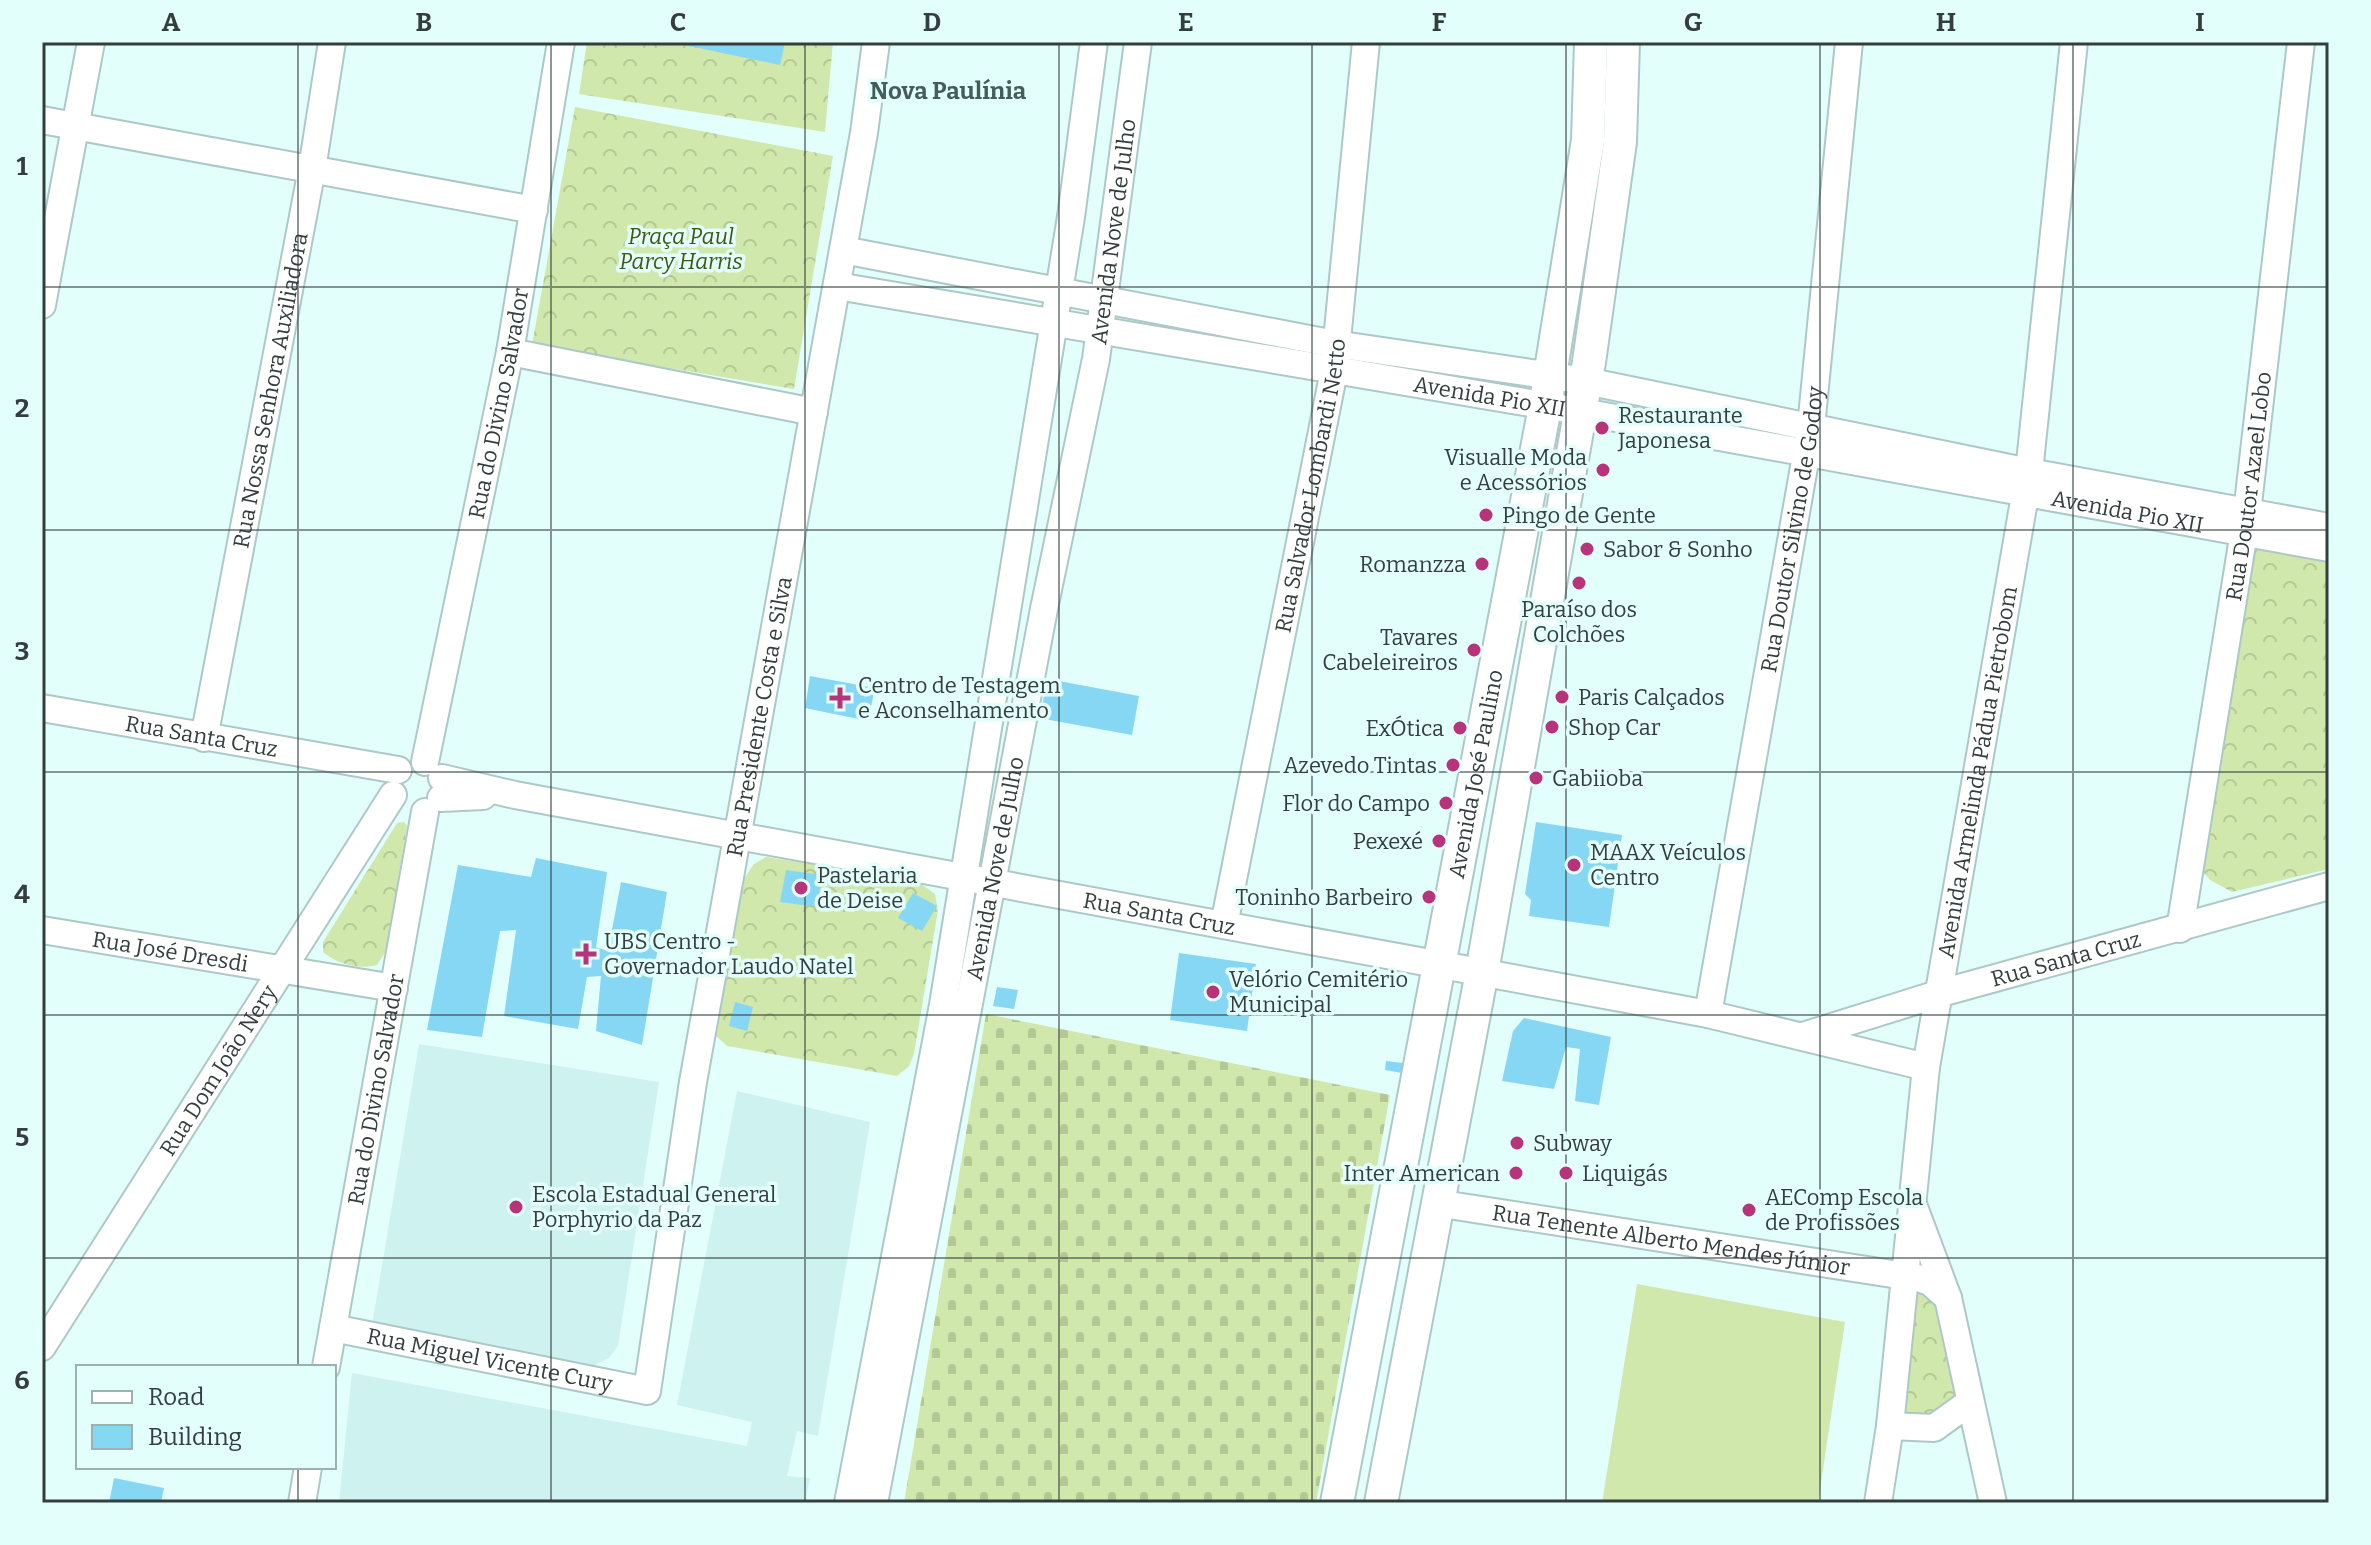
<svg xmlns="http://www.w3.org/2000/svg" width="2371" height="1545" viewBox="0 0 2371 1545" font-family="Bitter,serif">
  <defs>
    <pattern id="forest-crowns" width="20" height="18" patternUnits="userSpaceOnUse" patternTransform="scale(2)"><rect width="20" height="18" fill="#d0e8ac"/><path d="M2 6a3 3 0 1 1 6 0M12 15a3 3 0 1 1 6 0" fill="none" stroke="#b3c895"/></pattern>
    <pattern id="cemetery-stones" width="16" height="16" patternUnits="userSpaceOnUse" patternTransform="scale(2)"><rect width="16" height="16" fill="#d0e8ac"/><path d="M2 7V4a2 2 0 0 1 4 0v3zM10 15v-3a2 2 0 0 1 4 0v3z" fill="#b3c895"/></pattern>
  </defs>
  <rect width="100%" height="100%" fill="#e3fffc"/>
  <path fill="#cef2ef" d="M419,1044L659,1082L618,1346L609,1358L591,1367L371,1331Z
    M737,1091L870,1122L818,1436L797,1431L787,1476L810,1478L805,1503H339L352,1373L747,1446L752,1422L677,1405Z"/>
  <path fill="url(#forest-crowns)" d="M587,42H833L825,132L579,94Z
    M575,107L833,156L794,389L532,345Z
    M2247,541L2329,555V869L2232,892L2210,880L2198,866Z
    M404,822L407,826L386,951L377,965C359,970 337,964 323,952V942L397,823Z
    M766,857L916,880L935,894L938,910L914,1054L909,1066L897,1076L727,1046L716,1036L743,880L754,864Z
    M1913,1284L1936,1299L1957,1405L1949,1412L1898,1420Z"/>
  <path fill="url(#cemetery-stones)" d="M986,1014L1390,1095L1316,1503H904Z"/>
  <path fill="#d0e8ac" d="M1637,1284L1845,1322L1818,1503H1602Z"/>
  <path fill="#86d7f3" d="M670,42H785L780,65Z
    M810,676L875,688L868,721L805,708Z
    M1048,679L1139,696L1132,735L1039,718Z
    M1536,822L1622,835L1609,927L1529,916L1531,900L1525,894Z
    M536,858L607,872L596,947L608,951L621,882L667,892L642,1045L596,1031L601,976L587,977L578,1029L504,1016L516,930L500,931L482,1037L427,1030L458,865L531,877Z
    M786,870L822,875L817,907L780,902Z
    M913,893L937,906L922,931L898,918Z
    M1179,953L1256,964L1247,1031L1170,1020Z
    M997,987L1018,990L1014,1009L993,1006Z
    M735,1002L753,1007L747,1031L729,1026Z
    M1524,1018L1611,1037L1599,1105L1575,1101L1580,1049L1566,1047L1554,1089L1502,1081L1513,1031Z
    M1386,1061L1403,1063L1402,1073L1385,1070Z
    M114,1478L164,1488L161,1503H109Z"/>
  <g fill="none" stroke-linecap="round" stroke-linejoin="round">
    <defs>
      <g id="minor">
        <path d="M42,120L534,210"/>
        <path d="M843,250L1335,344L1586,381L2029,472L2329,527"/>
        <path id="s1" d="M837,286L1566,409L2329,548"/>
        <path d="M42,305L91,42"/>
        <path d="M510,352L814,412"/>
        <path id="s2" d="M42,708L398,770"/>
        <path id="s3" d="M204,738L312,169L332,42"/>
        <path id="s4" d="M425,762L510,352L561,42"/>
        <path id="s5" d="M442,778L515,795L1708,1014L1926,1067"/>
        <path d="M441,798L483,796"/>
        <path id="s6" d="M1224,925L1334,371L1366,42"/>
        <path id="s7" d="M2180,929L2247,513L2301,42"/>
        <path id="s8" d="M42,930L394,988"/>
        <path id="s9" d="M1708,1014L1811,427L1849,42"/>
        <path id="s10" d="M1803,1036L1941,993L2329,886"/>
        <path id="s11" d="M1436,1203L1918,1278L1930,1282L1948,1298"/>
        <path d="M1914,1207L1948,1298L1993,1503"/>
        <path id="s12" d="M333,1328L647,1391L693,1082L864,133L876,42"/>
        <path id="s13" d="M42,1347L393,795"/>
        <path id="s14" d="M326,1367L425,812"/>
        <path d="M1890,1426L1934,1428L1970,1402"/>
        <path d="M302,1503L308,1467"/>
        <path d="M848,1503L943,1005L1071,217L1094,42"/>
        <path id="s15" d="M874,1503L1044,609L1096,359L1138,42"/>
        <path id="s16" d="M1878,1503L1890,1426L1926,1067L2029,472L2074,42"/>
      </g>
      <g id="major">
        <path id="s17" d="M1337,1503L1545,407L1588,140L1591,42"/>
        <path d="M1381,1503L1482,972L1589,362L1620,142L1623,42"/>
      </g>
    </defs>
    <use href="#minor" stroke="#adc8c6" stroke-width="30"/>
    <use href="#major" stroke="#adc8c6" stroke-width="36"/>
    <use href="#minor" stroke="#fff" stroke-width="26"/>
    <use href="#major" stroke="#fff" stroke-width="32"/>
  </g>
  <path fill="none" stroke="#333e3d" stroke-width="2" stroke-opacity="0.55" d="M298,42V1367M551,42V1503M805,42V1503M1059,42V1503M1312,42V1503M1566,42V1503M1820,42V1503M2073,42V1503M42,287H2329M42,530H2329M42,772H2329M42,1015H2329M42,1258H2329M298,1467V1503"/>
  <g fill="#b8347a" stroke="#e3fffc" stroke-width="3">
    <circle cx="1602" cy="428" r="8"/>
    <circle cx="1603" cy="470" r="8"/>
    <circle cx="1486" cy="515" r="8"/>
    <circle cx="1587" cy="549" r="8"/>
    <circle cx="1482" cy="564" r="8"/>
    <circle cx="1579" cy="583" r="8"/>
    <circle cx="1474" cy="650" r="8"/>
    <circle cx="1562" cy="697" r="8"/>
    <path d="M836 686h8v8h8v8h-8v8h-8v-8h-8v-8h8z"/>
    <circle cx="1552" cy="727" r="8"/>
    <circle cx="1460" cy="728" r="8"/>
    <circle cx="1453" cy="765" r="8"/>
    <circle cx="1536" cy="778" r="8"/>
    <circle cx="1446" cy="803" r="8"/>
    <circle cx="1439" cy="841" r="8"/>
    <circle cx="1574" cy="865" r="8"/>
    <circle cx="801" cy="888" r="8"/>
    <circle cx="1429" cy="897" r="8"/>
    <path d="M582 942h8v8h8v8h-8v8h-8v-8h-8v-8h8z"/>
    <circle cx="1213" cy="992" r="8"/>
    <circle cx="1517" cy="1143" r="8"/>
    <circle cx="1516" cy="1173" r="8"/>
    <circle cx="1566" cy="1173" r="8"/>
    <circle cx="516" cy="1207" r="8"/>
    <circle cx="1749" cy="1210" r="8"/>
  </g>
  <g text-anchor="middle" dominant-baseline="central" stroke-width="7" stroke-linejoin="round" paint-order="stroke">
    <g font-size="22" fill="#333e3d" stroke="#e3fffc">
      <text stroke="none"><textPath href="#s15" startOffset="1294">Avenida Nove de Julho</textPath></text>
      <text stroke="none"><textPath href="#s3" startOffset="354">Rua Nossa Senhora Auxiliadora</textPath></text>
      <text stroke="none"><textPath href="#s1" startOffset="662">Avenida Pio XII</textPath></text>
      <text stroke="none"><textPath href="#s4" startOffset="366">Rua do Divino Salvador</textPath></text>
      <text stroke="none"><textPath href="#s6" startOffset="448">Rua Salvador Lombardi Netto</textPath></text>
      <text stroke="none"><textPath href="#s7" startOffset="448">Rua Doutor Azael Lobo</textPath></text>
      <text stroke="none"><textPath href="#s1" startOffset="1310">Avenida Pio XII</textPath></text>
      <text stroke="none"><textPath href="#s9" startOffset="492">Rua Doutor Silvino de Godoy</textPath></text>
      <text stroke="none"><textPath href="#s12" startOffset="1004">Rua Presidente Costa e Silva</textPath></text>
      <text stroke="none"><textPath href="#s2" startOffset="162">Rua Santa Cruz</textPath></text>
      <text stroke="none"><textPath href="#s16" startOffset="738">Avenida Armelinda Pádua Pietrobom</textPath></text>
      <text stroke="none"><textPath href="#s17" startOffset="742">Avenida José Paulino</textPath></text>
      <text stroke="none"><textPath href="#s15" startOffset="646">Avenida Nove de Julho</textPath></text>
      <text stroke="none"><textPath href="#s5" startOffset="730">Rua Santa Cruz</textPath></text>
      <text stroke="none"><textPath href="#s8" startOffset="130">Rua José Dresdi</textPath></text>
      <text stroke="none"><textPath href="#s10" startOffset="274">Rua Santa Cruz</textPath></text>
      <text stroke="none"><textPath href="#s13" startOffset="328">Rua Dom João Nery</textPath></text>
      <text stroke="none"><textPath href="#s14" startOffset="282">Rua do Divino Salvador</textPath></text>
      <text stroke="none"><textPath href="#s11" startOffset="238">Rua Tenente Alberto Mendes Júnior</textPath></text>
      <text stroke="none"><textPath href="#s12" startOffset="160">Rua Miguel Vicente Cury</textPath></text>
    </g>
    <g font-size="22" font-style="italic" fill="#425714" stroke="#e3fffc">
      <text x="681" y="236">Praça Paul<tspan x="681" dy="25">Parcy Harris</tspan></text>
    </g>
    <g font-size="22" fill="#333e3d" stroke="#e3fffc" text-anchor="start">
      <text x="1618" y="415">Restaurante<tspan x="1618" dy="25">Japonesa</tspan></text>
      <text x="1587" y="457" text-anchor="end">Visualle Moda<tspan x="1587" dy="25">e Acessórios</tspan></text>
      <text x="1502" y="515">Pingo de Gente</text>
      <text x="1603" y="549">Sabor &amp; Sonho</text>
      <text x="1466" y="564" text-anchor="end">Romanzza</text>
      <text x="1579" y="609" text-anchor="middle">Paraíso dos<tspan x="1579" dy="25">Colchões</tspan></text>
      <text x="1458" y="637" text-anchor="end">Tavares<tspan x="1458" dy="25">Cabeleireiros</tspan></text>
      <text x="858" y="685">Centro de Testagem<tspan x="858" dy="25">e Aconselhamento</tspan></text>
      <text x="1578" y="697">Paris Calçados</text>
      <text x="1568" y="727">Shop Car</text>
      <text x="1444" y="728" text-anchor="end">ExÓtica</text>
      <text x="1437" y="765" text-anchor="end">Azevedo Tintas</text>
      <text x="1552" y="778">Gabiioba</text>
      <text x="1430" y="803" text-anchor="end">Flor do Campo</text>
      <text x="1423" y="841" text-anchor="end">Pexexé</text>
      <text x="1590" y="852">MAAX Veículos<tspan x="1590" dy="25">Centro</tspan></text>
      <text x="817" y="875">Pastelaria<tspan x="817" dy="25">de Deise</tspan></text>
      <text x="1413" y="897" text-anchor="end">Toninho Barbeiro</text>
      <text x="604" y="941">UBS Centro -<tspan x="604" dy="25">Governador Laudo Natel</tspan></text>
      <text x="1229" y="979">Velório Cemitério<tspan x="1229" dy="25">Municipal</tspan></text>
      <text x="1533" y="1143">Subway</text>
      <text x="1500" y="1173" text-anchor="end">Inter American</text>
      <text x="1582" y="1173">Liquigás</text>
      <text x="532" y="1194">Escola Estadual General<tspan x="532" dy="25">Porphyrio da Paz</tspan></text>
      <text x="1765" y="1197">AEComp Escola<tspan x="1765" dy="25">de Profissões</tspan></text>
    </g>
    <g font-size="24" font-weight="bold" fill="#445c5a" stroke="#e3fffc">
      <text x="948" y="91">Nova Paulínia</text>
    </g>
  </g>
  <rect width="2371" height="1545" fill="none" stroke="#e3fffc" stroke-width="88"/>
  <rect x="76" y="1365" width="260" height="104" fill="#e3fffc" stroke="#9db2b0" stroke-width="2"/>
  <rect x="92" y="1391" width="40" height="12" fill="#ffffff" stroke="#9db2b0" stroke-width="2"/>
  <text x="148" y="1405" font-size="24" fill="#333e3d">Road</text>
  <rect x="92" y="1425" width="40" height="24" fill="#86d7f3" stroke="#9db2b0" stroke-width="2"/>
  <text x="148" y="1445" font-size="24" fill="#333e3d">Building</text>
  <rect x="44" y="44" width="2283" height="1457" fill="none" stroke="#333e3d" stroke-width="3"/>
  <g font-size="26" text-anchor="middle" font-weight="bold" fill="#333e3d">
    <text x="171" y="31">A</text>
    <text x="424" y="31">B</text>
    <text x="678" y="31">C</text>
    <text x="932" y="31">D</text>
    <text x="1186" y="31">E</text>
    <text x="1439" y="31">F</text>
    <text x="1693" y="31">G</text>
    <text x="1946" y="31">H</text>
    <text x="2200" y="31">I</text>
    <text x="22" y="175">1</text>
    <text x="22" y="417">2</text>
    <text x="22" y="660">3</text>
    <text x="22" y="903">4</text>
    <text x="22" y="1146">5</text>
    <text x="22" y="1389">6</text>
  </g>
</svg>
